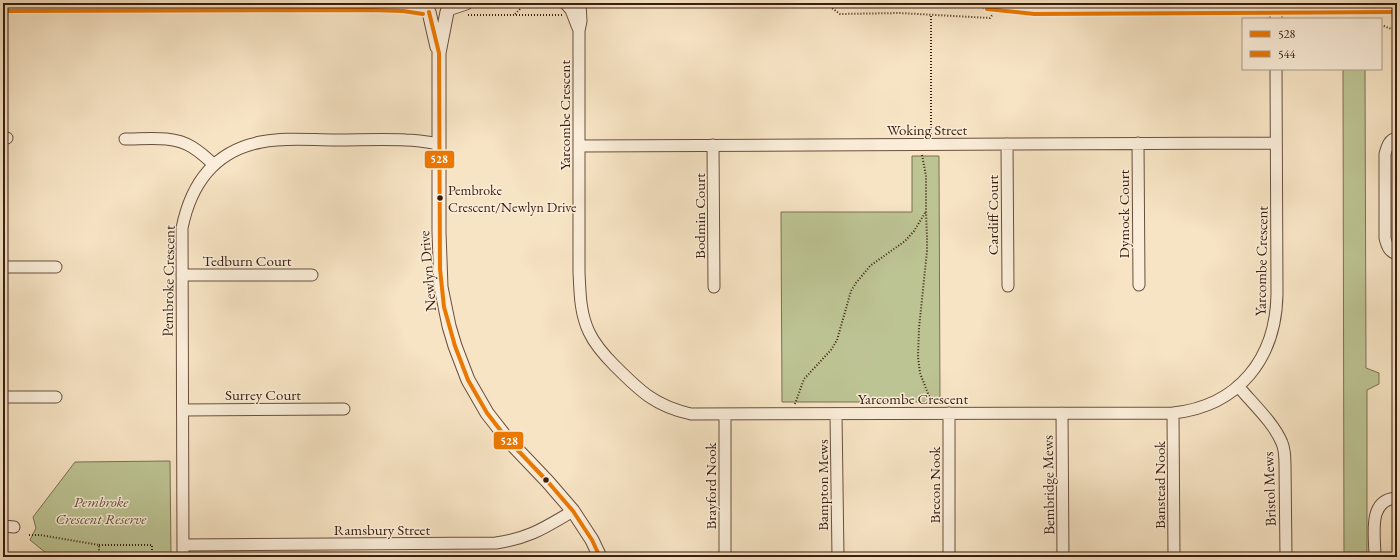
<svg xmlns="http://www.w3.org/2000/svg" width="1400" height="560" viewBox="0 0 1400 560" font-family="'EB Garamond',serif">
  <rect width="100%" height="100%" fill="#f7e4c4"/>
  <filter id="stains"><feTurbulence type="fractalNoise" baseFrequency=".005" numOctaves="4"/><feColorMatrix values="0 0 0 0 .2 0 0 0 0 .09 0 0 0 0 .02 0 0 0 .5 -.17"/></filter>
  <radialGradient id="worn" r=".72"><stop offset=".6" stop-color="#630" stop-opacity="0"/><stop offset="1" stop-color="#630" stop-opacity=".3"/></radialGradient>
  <path fill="#bdc494" stroke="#7c7051" d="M1343,69H1365L1366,368L1379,373V384L1367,390V557H1344Z
    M912,156H939L940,402H782L781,212H912Z
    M170,461L171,557H51L30,540L36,528L33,517L75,462Z"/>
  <path fill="#d29376" stroke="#3b1d0e" d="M133,553H148V557H133Z"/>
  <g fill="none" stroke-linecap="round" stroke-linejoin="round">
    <defs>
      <path id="minor" d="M565,3L571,10L578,28
        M580,3L581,21L579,31V272C580,293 580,313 589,332C595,345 605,356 615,366C640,391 655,406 691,414L1173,413C1239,406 1276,358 1277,294L1276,69
        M1276,3V19
        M3,138H7
        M1397,138C1389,139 1387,147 1385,154V238C1387,246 1389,252 1397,254
        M125,139C147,139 173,135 192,147C200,152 207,158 214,165
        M1138,143L1139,285
        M1007,144L1008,286
        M713,145L714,287
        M579,146L1276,143
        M3,267H56
        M182,275H312
        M1238,386C1252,403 1274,423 1282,443C1285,450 1285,457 1285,465L1286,557
        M3,397H56
        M183,410L344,409
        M949,413V557
        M1062,413L1063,557
        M1173,413L1174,557
        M836,414L838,557
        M725,415V557
        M3,526L14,527
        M183,545L496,543C530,538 544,528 573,511
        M183,557L182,228C191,184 214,151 261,142C285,137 311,140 336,140C359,140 383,139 406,140C417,140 428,142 439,144
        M1375,557C1375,536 1367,499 1397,498"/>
      <path id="tertiary" d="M988,3L1017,7L1034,8L1397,6
        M3,5L372,4L404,5L424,8
        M451,8L466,3
        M429,12L437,47
        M447,12L439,53V232L441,287L449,326L455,346L468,380L487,413L508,440L548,482L573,511L592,540L600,557"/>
    </defs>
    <use href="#minor" stroke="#6a4f3c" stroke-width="13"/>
    <use href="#tertiary" stroke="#6a4f3c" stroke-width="15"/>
    <path stroke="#3b1d0e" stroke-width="2" stroke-dasharray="1 2" stroke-linecap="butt" d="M825,3L840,14L900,13L990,18L993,14
      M515,14L526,3
      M468,15H562
      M1381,25L1397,31
      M931,134V15
      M922,155L926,176V212L927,237V251L919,328L918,357L920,373L929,396L930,404
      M795,404L804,379L831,350L837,340L851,291L856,283L870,266L905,241L914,231L925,213
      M29,535H40L99,545V557
      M99,545H152V557"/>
    <use href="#minor" stroke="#faedd9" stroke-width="11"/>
    <use href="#tertiary" stroke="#faedd9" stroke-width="13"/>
    <defs>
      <path id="bus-1" d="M429,12L439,53L440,269L444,307L455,346L468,380L487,413L508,440L548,482L573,511L592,540L600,557"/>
      <path id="bus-2" d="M987,9L1034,14L1397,12
        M3,11L372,10L403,11L423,14"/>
    </defs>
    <use href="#bus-1" stroke="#faedd9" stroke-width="7"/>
    <use href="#bus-2" stroke="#faedd9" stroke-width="7"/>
    <use href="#bus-1" stroke="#eb7801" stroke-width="4"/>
    <use href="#bus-2" stroke="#eb7801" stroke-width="4"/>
  </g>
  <g fill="#3b1d0e" stroke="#faedd9" stroke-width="1.5">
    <circle cx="440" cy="198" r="3.5"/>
    <circle cx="546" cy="480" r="3.5"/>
  </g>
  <g text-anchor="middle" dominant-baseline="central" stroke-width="3" stroke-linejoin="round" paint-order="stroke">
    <g font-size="14" fill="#3b1d0e" stroke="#faedd9" text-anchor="start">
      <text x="448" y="190">Pembroke<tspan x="448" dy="17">Crescent/Newlyn Drive</tspan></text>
    </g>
    <g font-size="15" fill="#3b1d0e" stroke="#faedd9">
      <text transform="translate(564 115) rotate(-90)">Yarcombe Crescent</text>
      <text x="927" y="129">Woking Street</text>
      <text transform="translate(1123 214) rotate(-90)">Dymock Court</text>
      <text transform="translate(992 215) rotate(-90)">Cardiff Court</text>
      <text transform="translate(699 216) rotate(-90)">Bodmin Court</text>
      <text x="247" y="260">Tedburn Court</text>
      <text transform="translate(1261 261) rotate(-89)">Yarcombe Crescent</text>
      <text transform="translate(427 271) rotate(-95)">Newlyn Drive</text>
      <text transform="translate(168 281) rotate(-89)">Pembroke Crescent</text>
      <text x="263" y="394">Surrey Court</text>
      <text x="913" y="398">Yarcombe Crescent</text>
      <text transform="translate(822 485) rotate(-90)">Bampton Mews</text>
      <text transform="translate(934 485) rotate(-90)">Brecon Nook</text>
      <text transform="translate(1048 485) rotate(-91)">Bembridge Mews</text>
      <text transform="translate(1159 485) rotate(-90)">Banstead Nook</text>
      <text transform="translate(710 486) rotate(-90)">Brayford Nook</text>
      <text transform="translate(1269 489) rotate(-92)">Bristol Mews</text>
      <text x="382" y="529">Ramsbury Street</text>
    </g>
    <g font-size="15" font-style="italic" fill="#624f36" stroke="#faedd9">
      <text x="101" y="501">Pembroke<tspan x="101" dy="17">Crescent Reserve</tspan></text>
    </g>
  </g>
  <g stroke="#faedd9" stroke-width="1.5">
    <rect x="424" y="150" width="31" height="19" rx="4" fill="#eb7801"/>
    <rect x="493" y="431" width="31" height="19" rx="4" fill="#eb7801"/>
  </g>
  <g font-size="11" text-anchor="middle" font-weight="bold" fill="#fff">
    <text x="439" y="163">528</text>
    <text x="509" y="445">528</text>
  </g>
  <rect width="1400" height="560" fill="none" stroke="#f7e4c4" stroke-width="16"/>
  <rect x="4" y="4" width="1392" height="552" fill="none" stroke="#3b1d0e" stroke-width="2"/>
  <rect x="8" y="8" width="1384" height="544" fill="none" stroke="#3b1d0e"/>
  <rect x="1242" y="18" width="140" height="52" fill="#faedd9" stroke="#ae9a88"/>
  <rect x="1250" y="31" width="20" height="6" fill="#eb7801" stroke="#ae9a88"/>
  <text x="1278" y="38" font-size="12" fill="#3b1d0e">528</text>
  <rect x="1250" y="51" width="20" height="6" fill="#eb7801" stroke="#ae9a88"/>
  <text x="1278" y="58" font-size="12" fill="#3b1d0e">544</text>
  <rect width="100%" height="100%" filter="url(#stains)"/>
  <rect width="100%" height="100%" fill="url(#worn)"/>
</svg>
